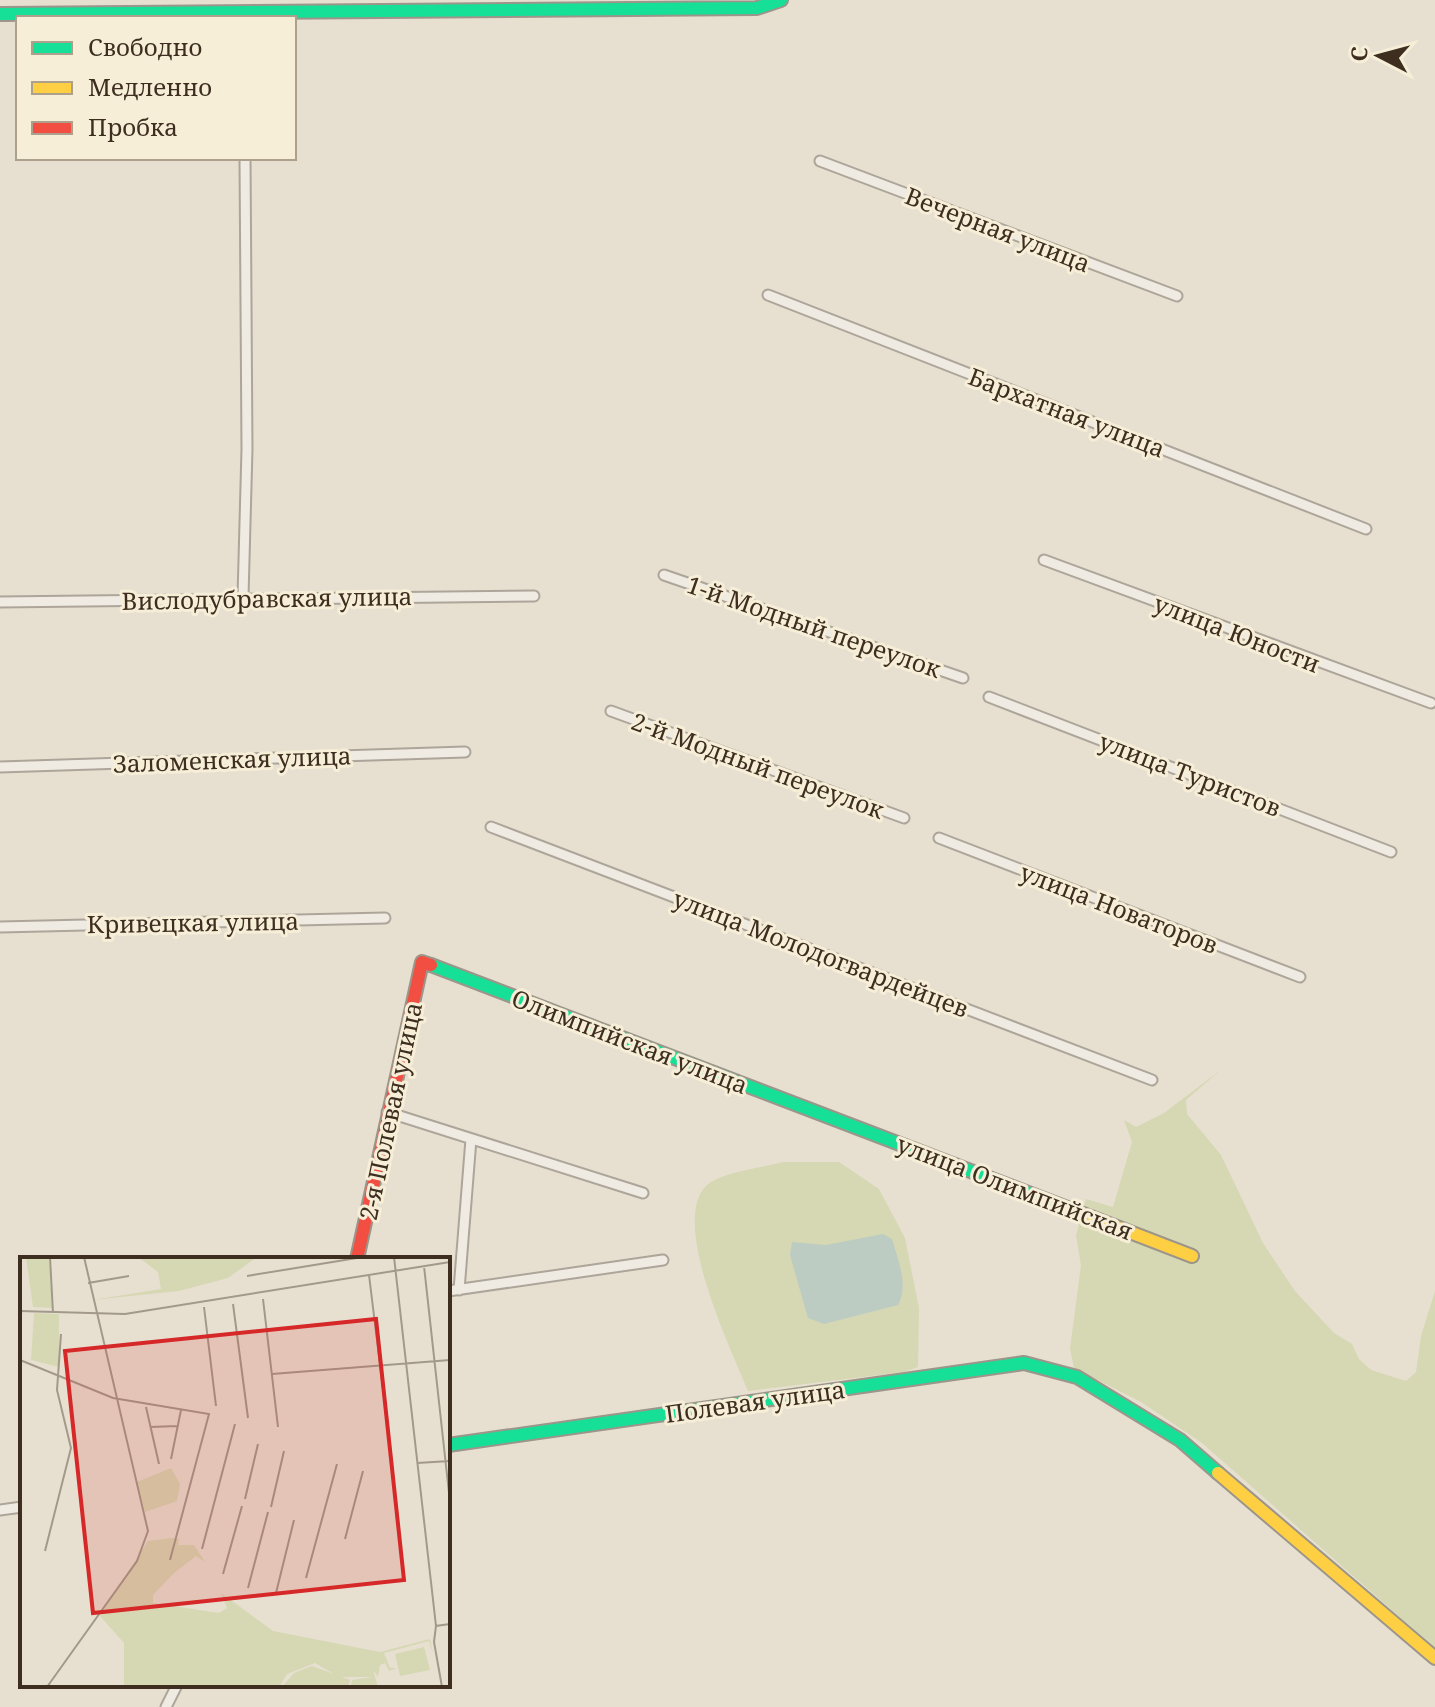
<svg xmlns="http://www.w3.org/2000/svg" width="1435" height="1707" viewBox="0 0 1435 1707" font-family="'Noto Serif',serif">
  <rect width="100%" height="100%" fill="#e7e0d1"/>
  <path fill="#d6d7b3" d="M1222,1069L1186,1100L1187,1114L1221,1155L1263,1243L1295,1291L1334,1333L1352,1344L1359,1359L1371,1370L1406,1381L1416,1372L1421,1336L1435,1291V1648L1202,1443L1141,1402L1074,1368L1070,1349L1081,1265L1076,1235L1086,1199L1113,1207L1132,1142L1124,1120L1136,1127L1164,1113Z
    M783,1162H839L879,1189L905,1238L919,1308L918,1367L904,1372L748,1391C732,1351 664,1212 711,1182C727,1172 764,1167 783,1162Z"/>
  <path fill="#bcccc2" d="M883,1234L892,1239C898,1260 909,1286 898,1305L824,1324L808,1318L790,1255L792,1242L826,1245Z"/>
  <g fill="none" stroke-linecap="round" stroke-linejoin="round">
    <defs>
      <path id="street" d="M820,161L1177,296
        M768,295L1366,529
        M1044,560L1431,703
        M664,575L963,678
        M243,597L247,449L245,158
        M0,602L534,596
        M989,697L1391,852
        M611,711L904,818
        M0,767L465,752
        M491,827L1152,1080
        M939,838L1300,977
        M0,927L385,918
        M387,1112L643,1193
        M459,1290L471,1139
        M448,1291L663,1260
        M0,1510L22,1507
        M166,1707L177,1685"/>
      <path id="fast" d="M0,14L757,8L781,0
        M431,965L1070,1209
        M448,1445L1024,1363L1077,1377L1180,1440L1218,1473"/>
      <path id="slow" d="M1070,1209L1192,1256
        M1218,1473L1435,1658"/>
      <path id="jam" d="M357,1259L422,962L431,965"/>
    </defs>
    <use href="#street" stroke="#ada599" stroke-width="13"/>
    <use href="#fast" stroke="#9c958a" stroke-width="16"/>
    <use href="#slow" stroke="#9c958a" stroke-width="16"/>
    <use href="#jam" stroke="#9c958a" stroke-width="16"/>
    <use href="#street" stroke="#efebe3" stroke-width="9"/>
    <use href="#fast" stroke="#16e098" stroke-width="12"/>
    <use href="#slow" stroke="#ffcf43" stroke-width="12"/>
    <use href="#jam" stroke="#f24e42" stroke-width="12"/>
  </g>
  <g text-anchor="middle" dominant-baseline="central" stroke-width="6" stroke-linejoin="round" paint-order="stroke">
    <g font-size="24" fill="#3d2e20" stroke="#f7eed8">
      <text transform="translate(998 229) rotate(21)">Вечерная улица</text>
      <text transform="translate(1067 412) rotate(21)">Бархатная улица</text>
      <text transform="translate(267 598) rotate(-1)">Вислодубравская улица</text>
      <text transform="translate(814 626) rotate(19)">1-й Модный переулок</text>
      <text transform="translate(1237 633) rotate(21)">улица Юности</text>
      <text transform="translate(232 759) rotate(-2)">Заломенская улица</text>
      <text transform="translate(758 765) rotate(20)">2-й Модный переулок</text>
      <text transform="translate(1190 774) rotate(21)">улица Туристов</text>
      <text transform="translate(1119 908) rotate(21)">улица Новаторов</text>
      <text transform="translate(193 922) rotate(-1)">Кривецкая улица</text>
      <text transform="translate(821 953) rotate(21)">улица Молодогвардейцев</text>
      <text transform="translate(630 1041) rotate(21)">Олимпийская улица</text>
      <text transform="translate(390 1111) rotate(-78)">2-я Полевая улица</text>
      <text transform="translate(1015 1187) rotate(21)">улица Олимпийская</text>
      <text transform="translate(755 1401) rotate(-8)">Полевая улица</text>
    </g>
  </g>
  <g transform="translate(20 1257)">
    <rect width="430" height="430" fill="#e7e0d1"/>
    <path d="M6,0H29L32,51L13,50ZM118,0H237L208,21L159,34L72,43L141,32L138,15ZM14,56L39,57V110L11,103ZM151,211L160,227L157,244L125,255L117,225ZM152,281L159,282L158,288H174L185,305L176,299L154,316L133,338V346L199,356L207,351L201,336L253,374L360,395L410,382L413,397L409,384L364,396L370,411H377L369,414L365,406L360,408L358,420L353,413L358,430H331L332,423L353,420H319L295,406L267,417L259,430H104V386L80,359L128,284ZM404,390L410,413L380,419L375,397ZM292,409L330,423L328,430H262L274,416Z" fill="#d6d7b3"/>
    <path fill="none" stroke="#a3998a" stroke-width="2" d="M30,0L33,56M374,0L416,369M404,9L430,245M349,18L372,206M227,19L343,0M68,26L109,19M243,42L258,170M213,47L228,161M184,50L196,149M0,54L105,57L430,5M0,103L93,141L189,157L150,303M0,105V191M252,117L430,103M126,150L139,207M130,170L158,169M151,202L161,153M397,206L430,204M225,242L238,187M251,250L264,194M325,282L343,214M182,292L215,167M25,294L51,191L37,133L41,77M203,317L222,249M286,321L317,207M228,331L248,255M256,336L274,263M27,430L117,304L128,274L64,0M422,430L414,385L416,369L430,367"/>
    <path fill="#d62828" fill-opacity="0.15" stroke="#d62828" stroke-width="4" d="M356,62L384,323L73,356L45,94Z"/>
    <rect width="430" height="430" fill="none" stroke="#3d2e20" stroke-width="4"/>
  </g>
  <rect x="16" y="16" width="280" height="144" fill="#f7eed8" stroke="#ada18e" stroke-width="2"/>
  <rect x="32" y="42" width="40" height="12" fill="#16e098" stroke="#ada18e" stroke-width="2"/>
  <text x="88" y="56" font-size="24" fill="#3d2e20">Свободно</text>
  <rect x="32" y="82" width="40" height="12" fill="#ffcf43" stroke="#ada18e" stroke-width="2"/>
  <text x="88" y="96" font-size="24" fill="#3d2e20">Медленно</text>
  <rect x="32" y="122" width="40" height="12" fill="#f24e42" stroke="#ada18e" stroke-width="2"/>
  <text x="88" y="136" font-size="24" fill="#3d2e20">Пробка</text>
  <g transform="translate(1379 56) rotate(276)" stroke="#f7eed8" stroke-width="6" paint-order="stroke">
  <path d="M0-6L14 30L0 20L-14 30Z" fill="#3d2e20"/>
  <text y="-12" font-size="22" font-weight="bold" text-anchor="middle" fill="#3d2e20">С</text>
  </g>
</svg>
